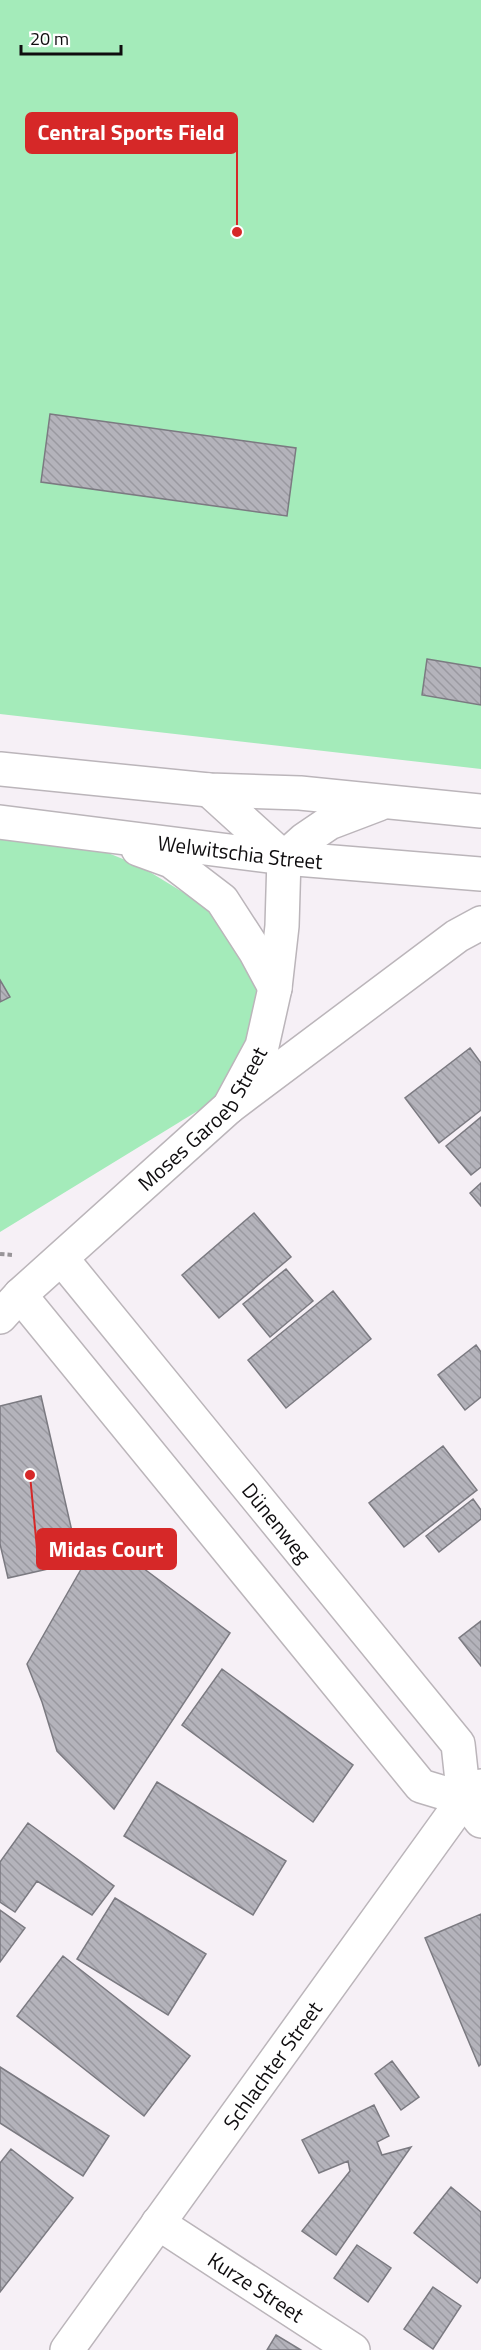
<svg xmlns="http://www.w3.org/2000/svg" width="481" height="2350" viewBox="0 0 481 2350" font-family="'Titillium Web',sans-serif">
  <defs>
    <pattern id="building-back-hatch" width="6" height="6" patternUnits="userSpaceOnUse" patternTransform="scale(1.5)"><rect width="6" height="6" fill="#b4b3bb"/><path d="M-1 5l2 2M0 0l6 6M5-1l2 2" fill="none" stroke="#9a99a0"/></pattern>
  </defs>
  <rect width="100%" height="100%" fill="#f6f0f6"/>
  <path fill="#a4ebba" d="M0,0H481V769L0,714Z
    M0,837L91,846L140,866L217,913L257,990L246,1047L214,1101L0,1232Z"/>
  <path fill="url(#building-back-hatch)" stroke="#7b7a81" stroke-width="1.5" d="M50,414L296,448L287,516L41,482Z
    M427,659L481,668V705L422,695Z
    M0,980L10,997L0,1002Z
    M470,1048L481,1063V1110L439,1143L405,1098Z
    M481,1117V1167L471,1175L446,1146Z
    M481,1183V1206L470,1193Z
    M254,1213L291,1257L219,1318L182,1275Z
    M286,1269L313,1301L270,1337L243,1304Z
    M333,1291L371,1339L286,1408L248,1360Z
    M476,1345L481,1352V1397L465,1410L438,1375Z
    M41,1396L79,1562L8,1578L0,1544V1406Z
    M443,1446L477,1490L404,1547L369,1503Z
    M473,1499L481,1510V1519L439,1552L426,1536Z
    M100,1536L230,1633L114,1809L57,1751L42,1702L27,1664Z
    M481,1621V1666L459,1638Z
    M222,1669L353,1765L313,1822L182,1725Z
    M157,1782L286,1861L253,1915L124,1836Z
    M28,1823L114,1886L92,1915L37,1881L15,1912L0,1902V1862Z
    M115,1898L206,1954L168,2015L77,1959Z
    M0,1910L25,1928L0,1962Z
    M481,1914V2064L479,2066L425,1938Z
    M63,1956L190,2056L144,2116L17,2016Z
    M392,2061L419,2097L401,2110L375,2074Z
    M0,2067L109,2136L83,2176L0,2123Z
    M374,2105L389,2136L377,2142L382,2155L411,2147L336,2255L302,2231L350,2171L348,2161L319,2173L302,2140Z
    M11,2149L73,2198L0,2292V2163Z
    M451,2187L481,2212V2277L477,2283L414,2233Z
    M357,2245L391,2268L368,2302L334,2278Z
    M433,2287L461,2306L433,2349L404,2329Z
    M276,2335L301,2350H267Z"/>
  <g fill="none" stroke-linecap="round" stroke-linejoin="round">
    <defs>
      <g id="minor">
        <path id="s1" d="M62,1259L458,1744L464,1799L481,1821"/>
        <path d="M20,1295L421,1786L464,1799"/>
        <path id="s2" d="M0,1317L20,1295L229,1107L262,1046L275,988L282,926L284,858"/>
        <path id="s3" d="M158,2223L353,2350"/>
        <path id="s4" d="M67,2350L464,1799L481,1786"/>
      </g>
      <g id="tertiary">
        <path d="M0,769L209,790L300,793L481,811"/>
        <path d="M209,790L284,858L304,840L329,823L379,804"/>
        <path id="s5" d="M0,822L284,858L481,874"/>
        <path d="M138,849L171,861L222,900L255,951L275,988"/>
        <path d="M229,1107L457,936L481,923"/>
      </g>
    </defs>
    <use href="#minor" stroke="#bbb5ba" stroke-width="36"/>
    <use href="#tertiary" stroke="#bbb5ba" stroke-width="36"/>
    <path stroke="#989498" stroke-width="4" stroke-dasharray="4.5 3" stroke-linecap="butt" d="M0,1254L13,1255"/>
    <use href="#minor" stroke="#fff" stroke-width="33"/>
    <use href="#tertiary" stroke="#fff" stroke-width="33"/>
  </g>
  <g text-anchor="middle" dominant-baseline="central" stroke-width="4.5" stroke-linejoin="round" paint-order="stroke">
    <g font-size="21" fill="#0f0d0f" stroke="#fff">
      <text stroke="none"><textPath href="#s5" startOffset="242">Welwitschia Street</textPath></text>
      <text stroke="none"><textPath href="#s2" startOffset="285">Moses Garoeb Street</textPath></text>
      <text stroke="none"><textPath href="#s1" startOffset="340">Dünenweg</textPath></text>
      <text stroke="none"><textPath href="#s4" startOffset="351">Schlachter Street</textPath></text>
      <text stroke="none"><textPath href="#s3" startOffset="117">Kurze Street</textPath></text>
    </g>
  </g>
  <path fill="none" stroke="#d62828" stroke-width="2" d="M237 232L237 133M30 1475L37 1549"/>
  <g fill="#d62828" stroke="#fff" stroke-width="2">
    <circle cx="237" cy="232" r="6"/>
    <circle cx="30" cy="1475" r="6"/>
  </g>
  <g fill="#d62828" stroke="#d62828" stroke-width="2">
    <rect x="26" y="113" width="211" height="40" rx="6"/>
    <rect x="37" y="1529" width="139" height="40" rx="6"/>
  </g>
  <g font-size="22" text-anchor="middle" font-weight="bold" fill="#fff">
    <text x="131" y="140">Central Sports Field</text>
    <text x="106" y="1557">Midas Court</text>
  </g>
  <path d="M21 45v9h100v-9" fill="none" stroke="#0f0d0f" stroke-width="3"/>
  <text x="30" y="45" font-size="18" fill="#0f0d0f" stroke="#ffffff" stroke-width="4.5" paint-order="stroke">20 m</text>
</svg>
